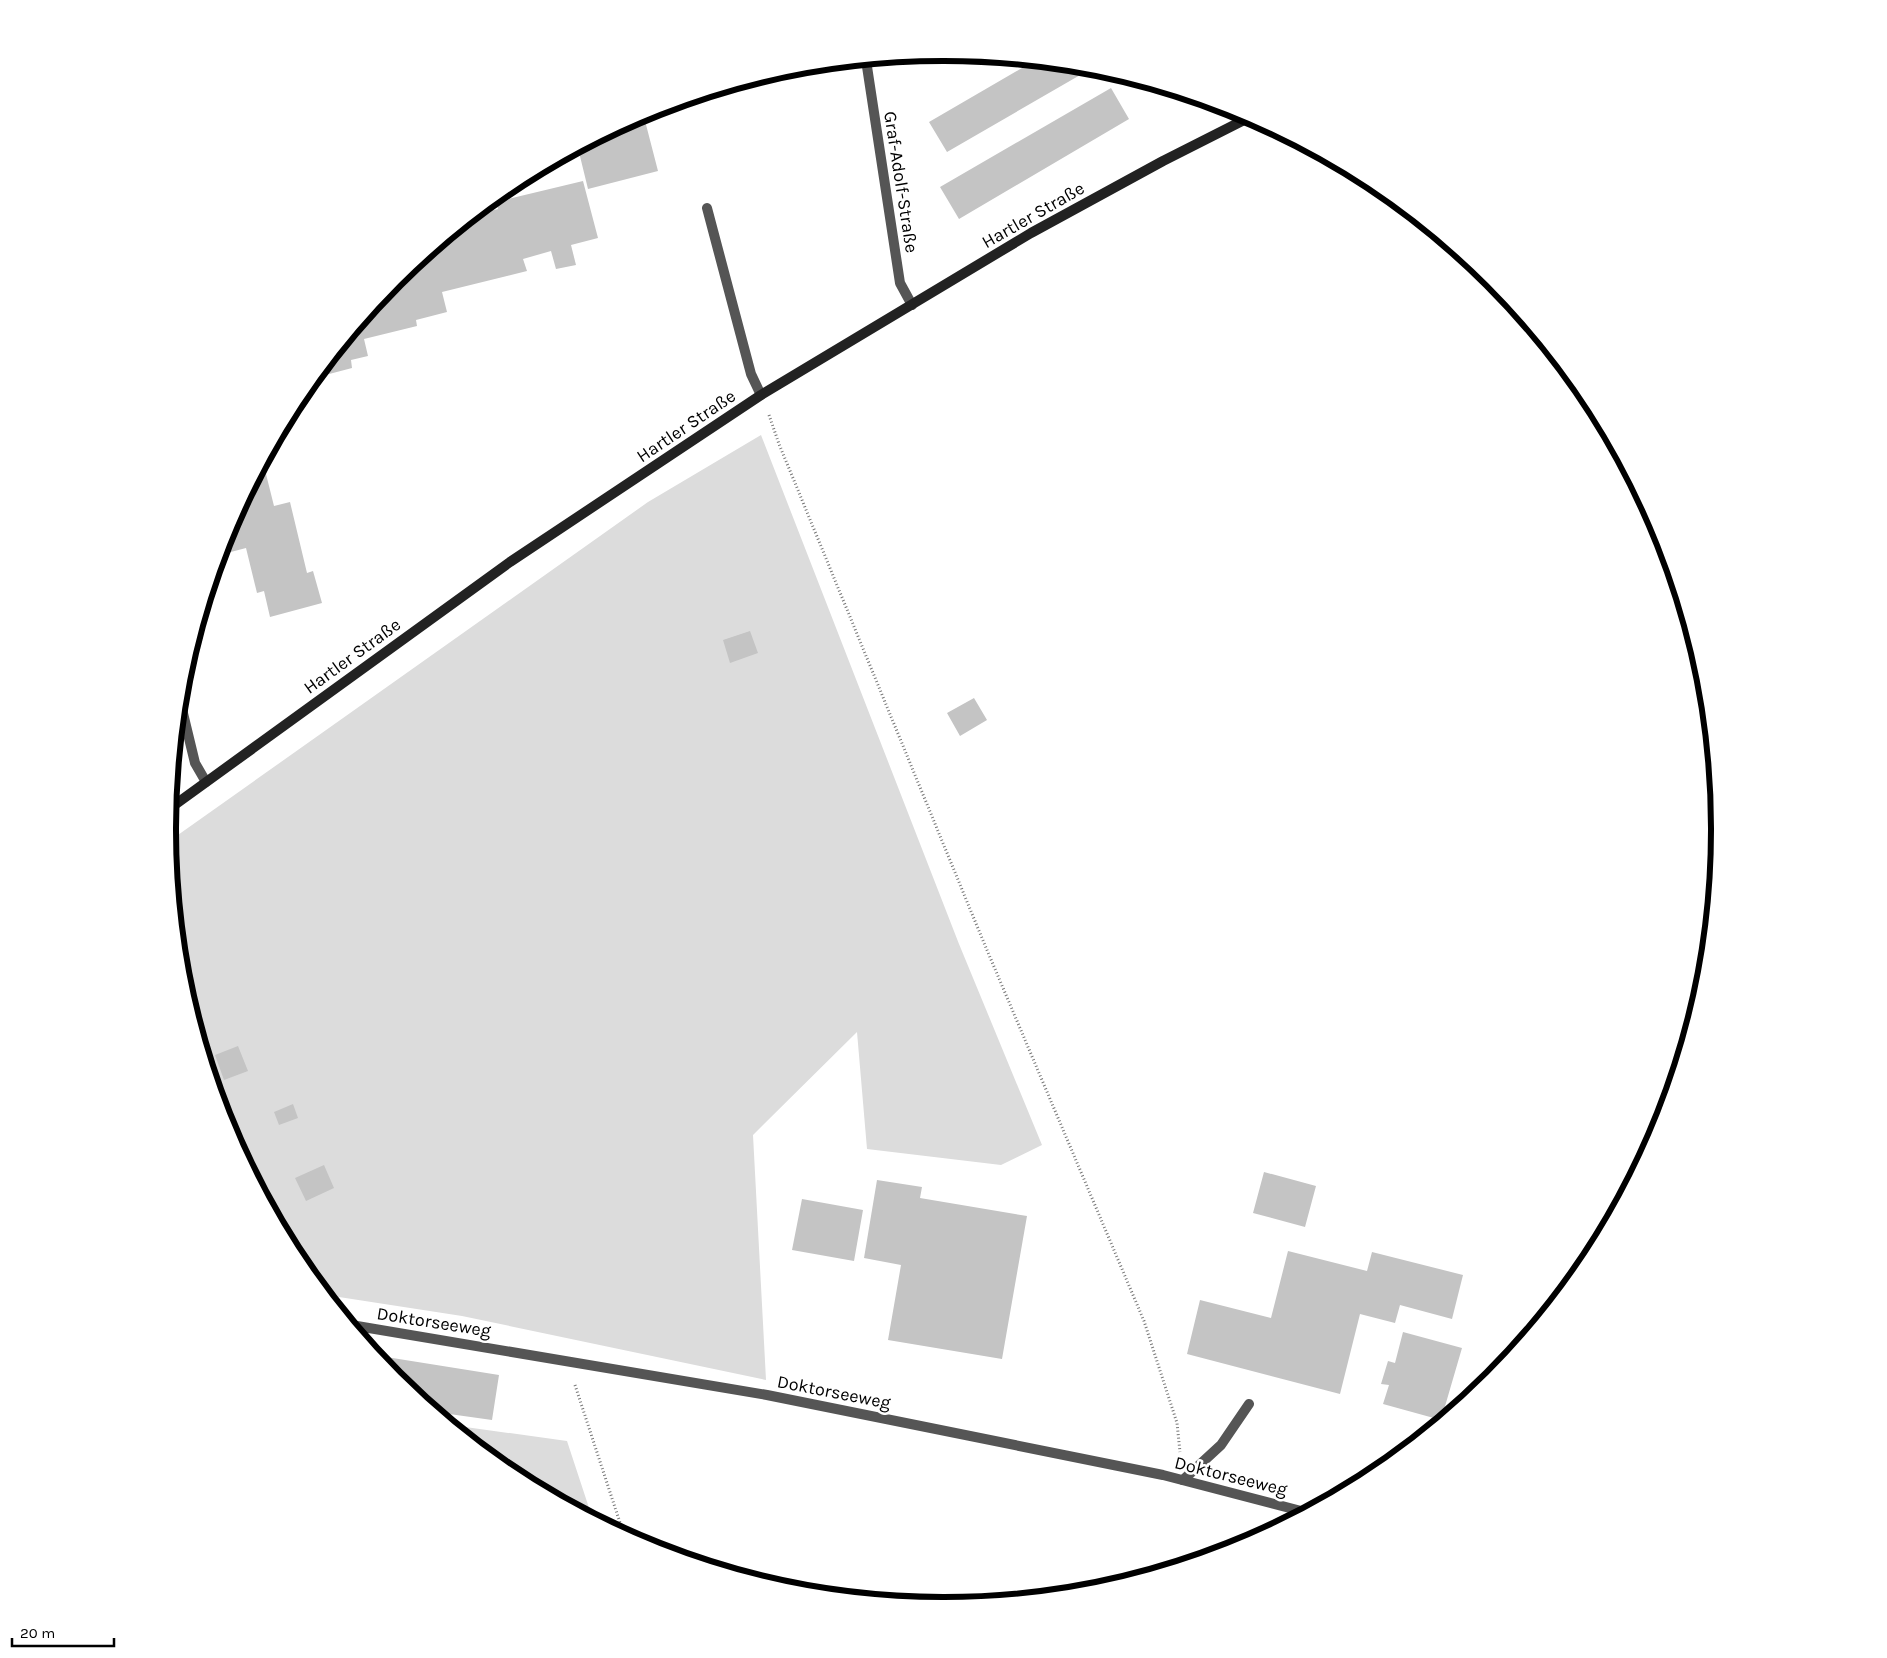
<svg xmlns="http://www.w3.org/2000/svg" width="1887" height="1658" viewBox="0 0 1887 1658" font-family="Karla,sans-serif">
  <rect width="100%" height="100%" fill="#fff"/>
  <path fill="#dcdcdc" d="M761,435L959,944L1042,1145L1001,1165L867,1149L857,1032L753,1135L766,1380L462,1316L326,1295L298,1260L226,1126L182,980L168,842L648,502Z
    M451,1425L567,1441L592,1517L512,1474Z"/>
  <path fill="#c4c4c4" d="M988,57L1006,59L989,63Z
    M1034,61L1094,67L947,152L929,122Z
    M1111,88L1129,119L959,219L940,187Z
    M643,113L658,171L588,189L578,148Z
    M583,181L598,238L571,245L576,265L556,269L551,251L523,259L527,271L442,292L447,312L416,320L417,326L364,339L368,356L351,360L352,368L314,378L395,280L474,215L498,209L496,202Z
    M263,462L274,506L290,502L307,573L313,571L322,603L270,617L264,591L257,593L246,548L227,553L224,540L226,532Z
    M750,631L758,653L730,663L723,640Z
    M974,698L987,720L960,736L947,713Z
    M238,1046L248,1071L224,1080L215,1055Z
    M293,1104L298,1118L279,1125L274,1112Z
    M324,1165L334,1188L306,1201L295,1178Z
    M1264,1172L1316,1186L1305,1227L1253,1213Z
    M877,1180L922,1187L920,1198L1027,1216L1002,1359L888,1340L901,1265L864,1258Z
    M802,1199L863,1210L854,1261L792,1250Z
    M1288,1251L1367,1271L1372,1252L1463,1275L1452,1319L1400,1305L1395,1323L1360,1314L1340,1394L1187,1354L1200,1300L1271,1318Z
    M1403,1332L1462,1348L1441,1420L1383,1404L1389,1385L1381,1384L1388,1361L1395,1363Z
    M380,1356L499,1375L492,1420L435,1412L394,1378L380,1360Z"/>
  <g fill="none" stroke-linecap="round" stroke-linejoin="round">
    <path stroke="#777" stroke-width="3" stroke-dasharray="1 2.5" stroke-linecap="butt" d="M769,415L779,444L984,943L1144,1321L1177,1423L1180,1452
      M575,1385L624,1535"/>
    <path stroke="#555" stroke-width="10" d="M707,208L751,374L761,395
      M1183,1480L1221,1445L1249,1404"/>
    <path stroke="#555" stroke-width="10" d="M866,60L900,283L912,305
      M180,701L195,763L206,782
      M351,1325L767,1395L1163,1475L1305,1512"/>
    <path stroke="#222" stroke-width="10" d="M169,809L510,562L761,395L1031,233L1163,161L1250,117"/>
  </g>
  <g text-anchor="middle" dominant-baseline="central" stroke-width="5" stroke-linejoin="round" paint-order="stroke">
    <g font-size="18" fill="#000" stroke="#fff">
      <text transform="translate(901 182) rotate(81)">Graf-Adolf-Straße</text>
      <text transform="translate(1033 215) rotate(-30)">Hartler Straße</text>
      <text transform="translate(686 426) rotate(-34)">Hartler Straße</text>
      <text transform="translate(352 656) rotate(-36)">Hartler Straße</text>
      <text transform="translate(434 1322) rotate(9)">Doktorseeweg</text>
      <text transform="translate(834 1392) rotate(11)">Doktorseeweg</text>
      <text transform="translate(1231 1476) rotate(14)">Doktorseeweg</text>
    </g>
  </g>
  <path d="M0 0H1887V1658H0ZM943 61H944A767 767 0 0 1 1711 828V830A767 767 0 0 1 944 1597H943A767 767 0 0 1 176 830V828A767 767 0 0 1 943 61Z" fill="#fff" fill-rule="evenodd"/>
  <path fill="none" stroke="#000" stroke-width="6" d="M943 61H944A767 767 0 0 1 1711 828V830A767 767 0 0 1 944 1597H943A767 767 0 0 1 176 830V828A767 767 0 0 1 943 61Z"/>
  <path d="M12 1638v8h102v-8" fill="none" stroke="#000000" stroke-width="2.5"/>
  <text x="20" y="1638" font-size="15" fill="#000000" stroke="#ffffff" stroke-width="4" paint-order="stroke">20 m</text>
</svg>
